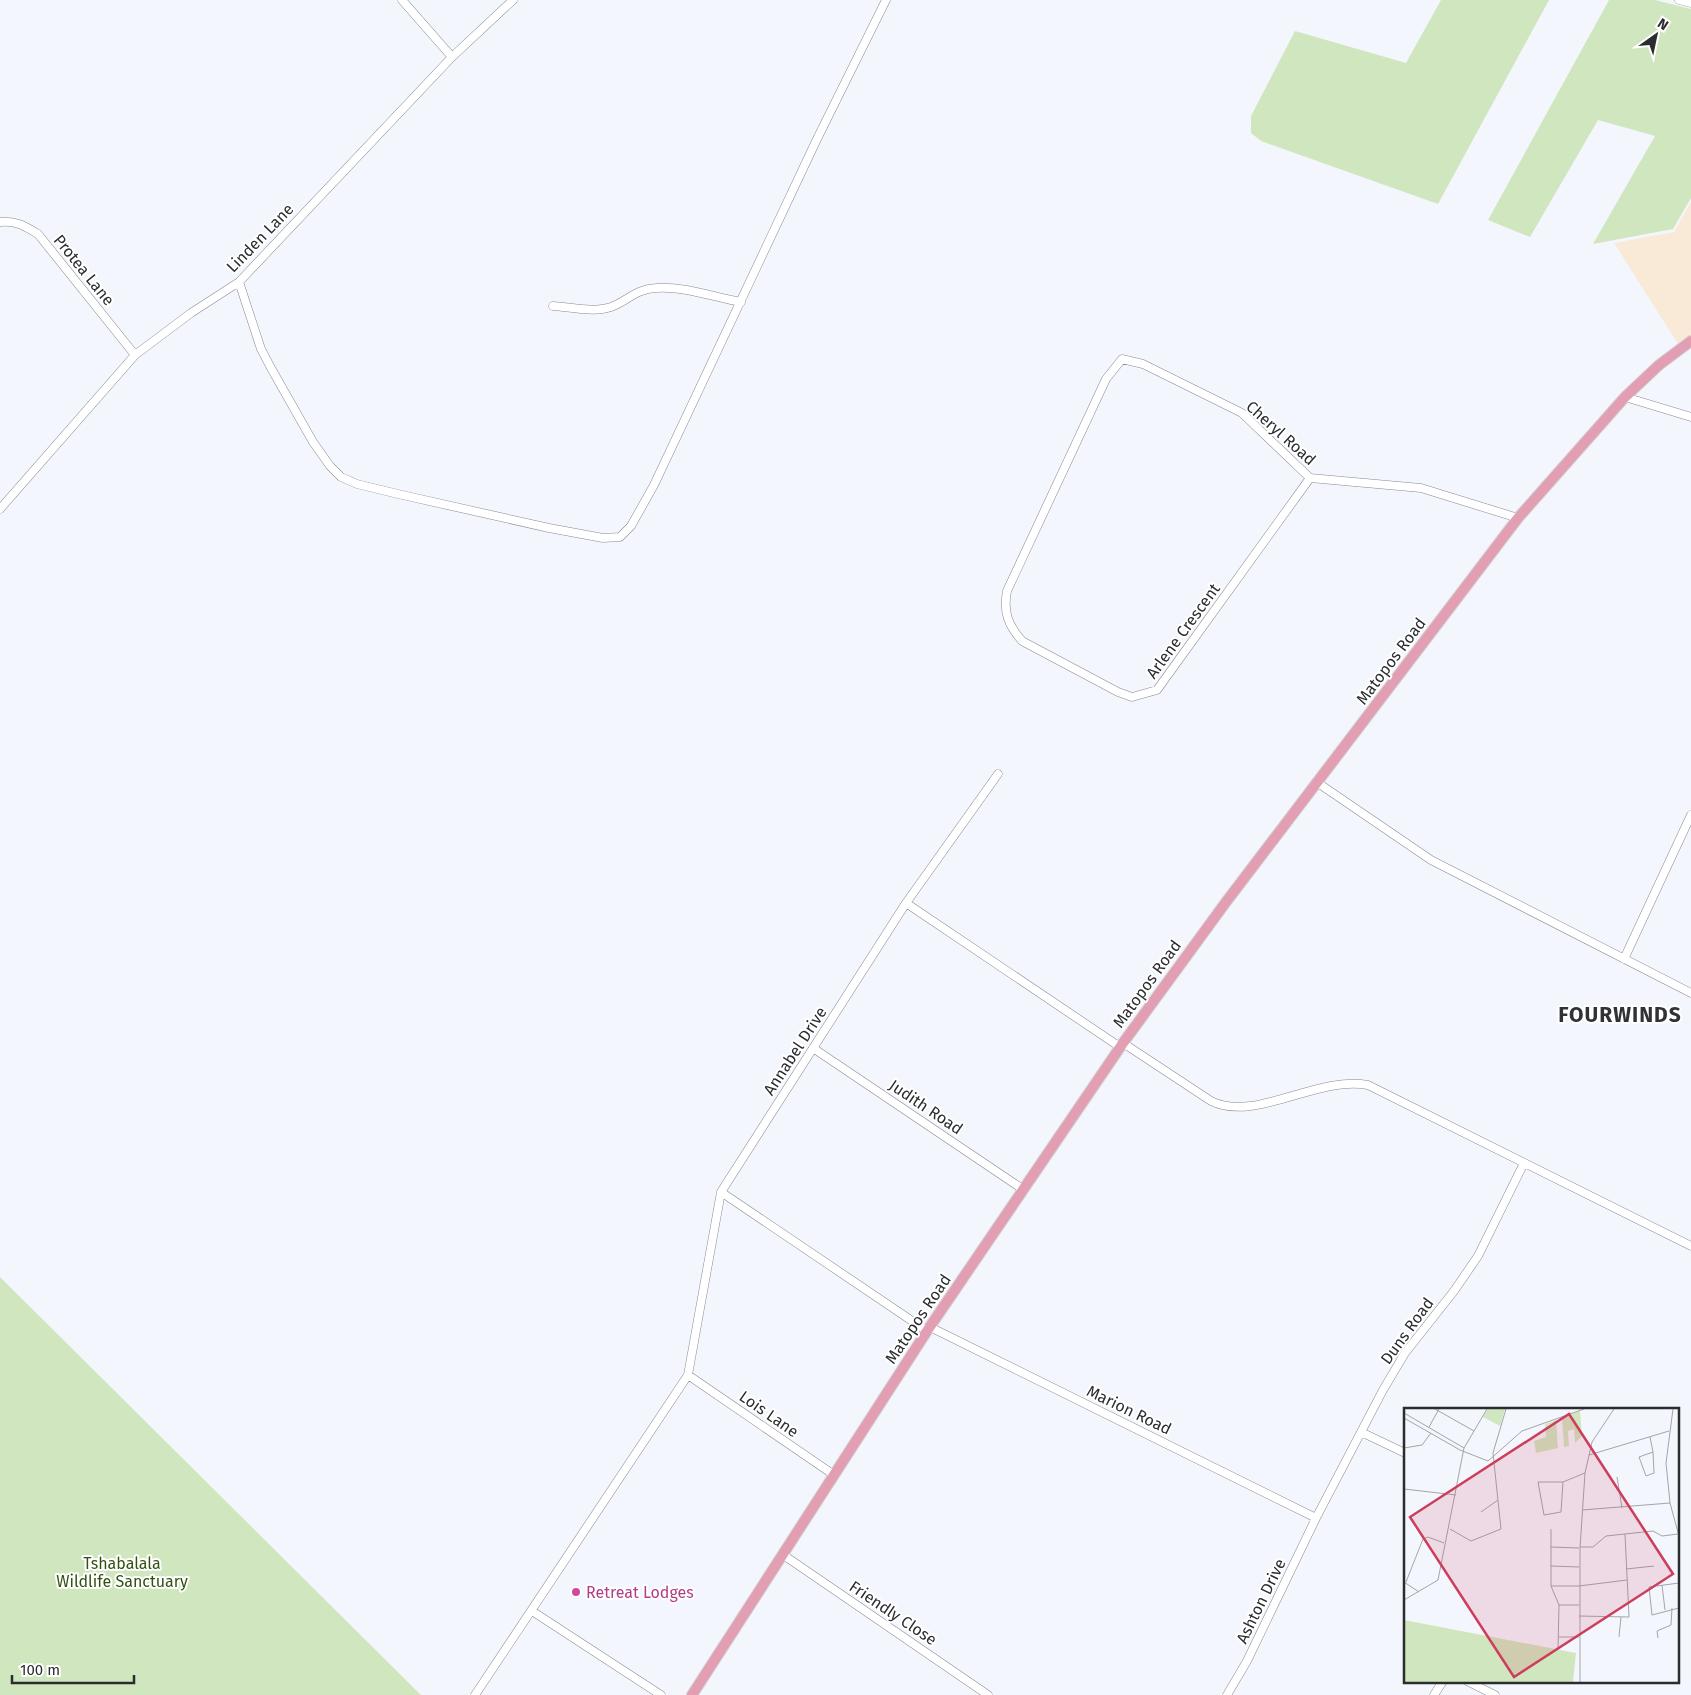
<svg xmlns="http://www.w3.org/2000/svg" width="1691" height="1695" viewBox="0 0 1691 1695" font-family="'Fira Sans',sans-serif">
  <rect width="100%" height="100%" fill="#f4f6fd"/>
  <path fill="#f9ead7" d="M1691,202V335L1678,344L1614,243L1674,232Z"/>
  <path fill="#d0e6bf" d="M1441,0H1549L1438,204L1261,141L1251,133V116L1295,31L1406,63Z
    M1609,0H1655L1691,9V198L1673,229L1593,244L1655,136L1598,120L1530,237L1488,220Z
    M0,1277L421,1695H0Z"/>
  <g fill="none" stroke-linecap="round" stroke-linejoin="round">
    <defs>
      <path id="minor" d="M402,0L452,57
        M1679,0L1691,3
        M0,222C15,220 25,226 38,234L135,355
        M239,282L261,349L271,368L313,442L330,466L341,477L357,484L398,494L549,528L603,538L620,537L631,526L654,485L817,139L886,0
        M553,306C570,307 593,313 611,307C628,301 635,289 656,288C684,286 713,297 741,302
        M1625,397L1691,417
        M1310,478L1157,690L1132,697L1118,692L1022,641C1008,625 1003,612 1007,591L1106,379L1122,359L1143,364L1242,413L1310,478L1421,488L1518,518
        M0,509L135,355L191,313L239,282L452,57L513,0
        M1318,783L1431,860L1691,993
        M906,903L1120,1047
        M1624,959L1691,815
        M1123,1043L1211,1101C1255,1123 1318,1075 1368,1085L1691,1246
        M813,1048L1024,1190
        M721,1192L927,1331
        M930,1327L1316,1518
        M688,1375L834,1475
        M1361,1432L1405,1453
        M782,1554L988,1695
        M532,1611L661,1695
        M1467,1681L1495,1695
        M475,1695L688,1375L721,1192L906,903L998,774
        M1227,1695L1247,1661L1316,1518L1383,1390L1405,1353L1454,1291L1478,1256L1524,1163
        M1434,1695L1443,1681"/>
      <path id="major" d="M692,1695L927,1331L1123,1043L1226,902L1518,518L1625,397L1659,365L1691,341"/>
    </defs>
    <use href="#minor" stroke="#888a90" stroke-width="9"/>
    <use href="#major" stroke="#d5d5d5" stroke-width="12"/>
    <use href="#minor" stroke="#fff" stroke-width="8"/>
    <use href="#major" stroke="#e29eb2" stroke-width="10"/>
  </g>
  <circle fill="#d1479c" stroke="#fff" stroke-width="2" cx="576" cy="1592" r="5"/>
  <g text-anchor="middle" dominant-baseline="central" stroke-width="4" stroke-linejoin="round" paint-order="stroke">
    <g font-size="16" fill="#2b2c2e" stroke="#fff">
      <text transform="translate(260 238) rotate(-46)">Linden Lane</text>
      <text transform="translate(84 270) rotate(51)">Protea Lane</text>
      <text transform="translate(1281 433) rotate(42)">Cheryl Road</text>
      <text transform="translate(1183 631) rotate(-54)">Arlene Crescent</text>
      <text transform="translate(1391 661) rotate(-53)">Matopos Road</text>
      <text transform="translate(1147 984) rotate(-54)">Matopos Road</text>
      <text transform="translate(795 1051) rotate(-57)">Annabel Drive</text>
      <text transform="translate(926 1107) rotate(34)">Judith Road</text>
      <text transform="translate(918 1319) rotate(-56)">Matopos Road</text>
      <text transform="translate(1407 1331) rotate(-54)">Duns Road</text>
      <text transform="translate(1129 1410) rotate(26)">Marion Road</text>
      <text transform="translate(769 1414) rotate(35)">Lois Lane</text>
      <text transform="translate(1261 1601) rotate(-64)">Ashton Drive</text>
      <text transform="translate(893 1613) rotate(34)">Friendly Close</text>
    </g>
    <g font-size="16" fill="#32500f" stroke="#fff">
      <text x="122" y="1563">Tshabalala<tspan x="122" dy="18">Wildlife Sanctuary</tspan></text>
    </g>
    <g font-size="16" fill="#b23c85" stroke="#fff" text-anchor="start">
      <text x="586" y="1592">Retreat Lodges</text>
    </g>
    <g font-size="21" font-weight="bold" letter-spacing="1" fill="#303237" stroke="#fff">
      <text x="1620" y="1015">FOURWINDS</text>
    </g>
  </g>
  <g transform="translate(1404 1408)">
    <rect width="275" height="275" fill="#f4f6fd"/>
    <path d="M84,1H101L96,18L79,9ZM176,3L178,28L171,35L170,21L164,23L165,38L160,39L158,9ZM152,12L154,40L132,45L130,33L142,29L141,16ZM0,212L172,245L169,274H0Z" fill="#d0e6bf"/>
    <path fill="none" stroke="#a4a5aa" stroke-width="1" d="M31,1L70,23M269,1L262,55L266,95L275,128M0,5L60,40M0,10L56,42L84,53L118,23L180,1M25,19L35,1M246,29L249,44L250,65L242,68L235,49L249,44M0,40L18,37L27,25M185,47L265,23M213,69L218,100M159,74L157,104L140,107L134,74H159L181,65M0,81L52,87M178,102L266,95M77,104L94,92M46,121L67,133L97,121L89,45L102,1M147,121V178L155,197L154,241M147,139L175,140M176,139H189L202,128L249,123L258,128L274,126M147,158L175,159M222,161L250,158M0,174L15,184M2,174L19,131L24,129L40,135M275,175L245,179L248,207L275,200M258,177L261,202M147,178H175M175,178L223,172M0,192L34,172L60,40L83,1M155,197H175M175,208L225,209L221,126M155,229H175M215,229L217,209M254,230L253,223L267,217L268,200M176,274V140L181,65L188,34L210,1"/>
    <path fill="#cd3e5c" fill-opacity="0.15" stroke="#cd3e5c" stroke-width="2.5" d="M165,6L269,166L110,269L6,109Z"/>
    <rect width="275" height="275" fill="none" stroke="#2b2c2e" stroke-width="2.5"/>
  </g>
  <g transform="translate(1656 35) rotate(33)" stroke="#ffffff" stroke-width="4" paint-order="stroke">
  <path d="M0-4L9 19L0 12L-9 19Z" fill="#2b2c2e"/>
  <text y="-8" font-size="14" font-weight="bold" text-anchor="middle" fill="#2b2c2e">N</text>
  </g>
  <path d="M12 1675v8h122v-8" fill="none" stroke="#2b2c2e" stroke-width="2.5"/>
  <text x="20" y="1675" font-size="15" fill="#2b2c2e" stroke="#ffffff" stroke-width="4" paint-order="stroke">100 m</text>
</svg>
